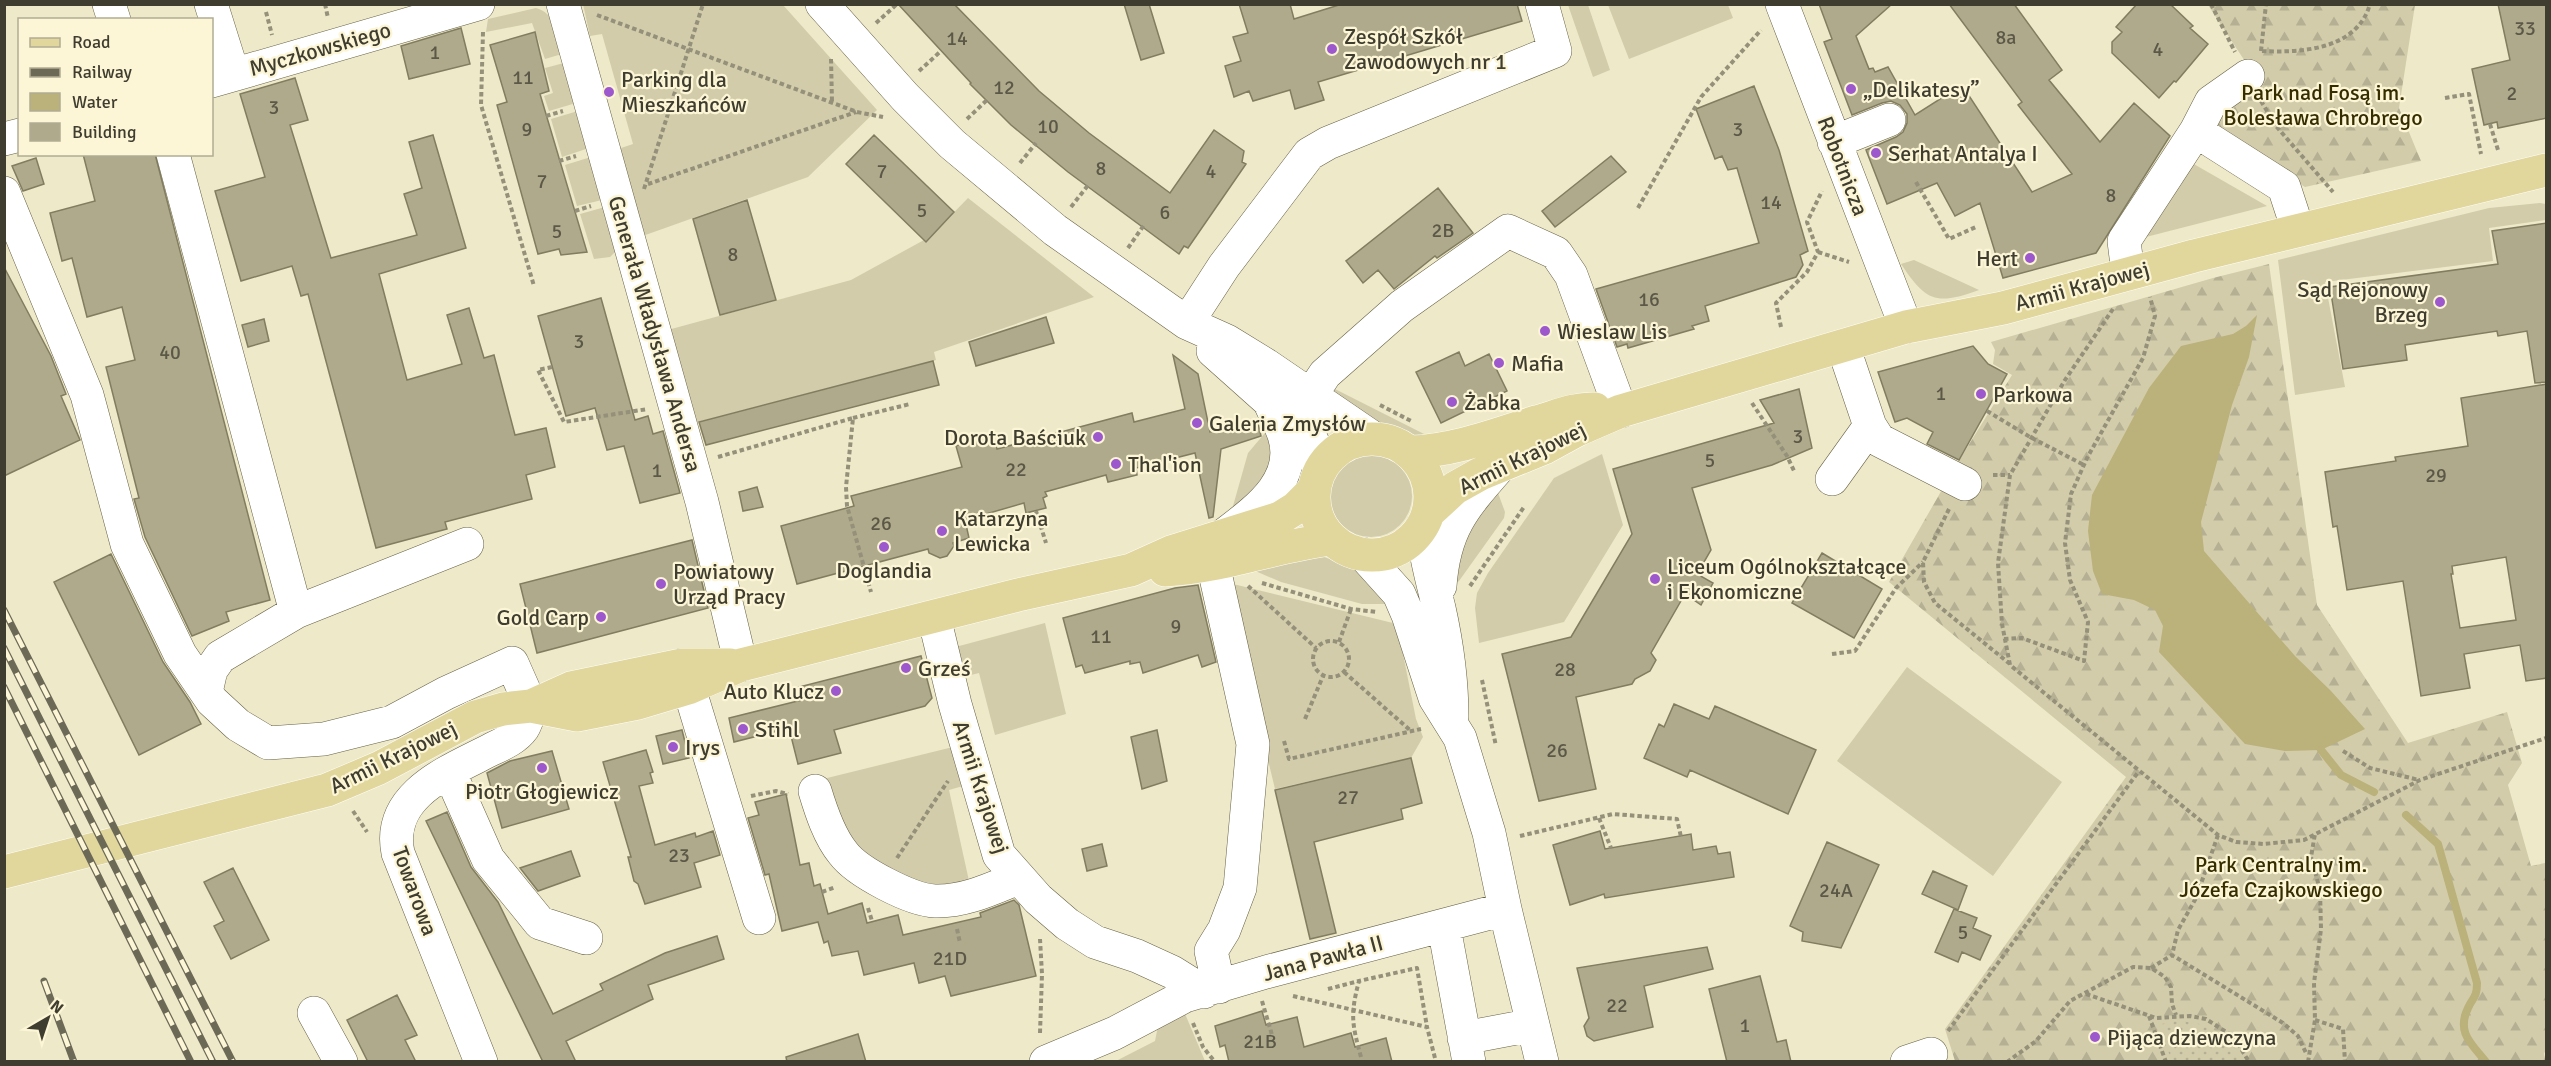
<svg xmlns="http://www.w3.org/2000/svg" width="2551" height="1066" viewBox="0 0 2551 1066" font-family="Signika,sans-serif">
  <defs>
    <pattern id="forest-firs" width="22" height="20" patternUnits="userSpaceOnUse" patternTransform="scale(1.5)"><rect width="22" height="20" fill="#d2ccaa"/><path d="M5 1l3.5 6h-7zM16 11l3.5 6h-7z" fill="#b5b093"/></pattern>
    <pattern id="park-dots" width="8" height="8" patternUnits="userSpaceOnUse" patternTransform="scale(1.5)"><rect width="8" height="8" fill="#d2ccaa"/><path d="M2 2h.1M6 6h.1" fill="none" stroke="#b5b093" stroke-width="1.8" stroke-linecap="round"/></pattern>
  </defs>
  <rect width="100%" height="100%" fill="#eee9c9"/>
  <path fill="#d2ccaa" d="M583,4L783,5L877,110L808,177L637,238L615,150L633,144L602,34L590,36Z
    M1568,5H1588L1610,70L1593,77Z
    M1608,5H1728L1733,18L1629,59Z
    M536,8C556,13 557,36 562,54L545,59L532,23L486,32L488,19Z
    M564,63L576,103L549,111L544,96L553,93L545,68Z
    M578,111L589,148L562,157L551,119Z
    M591,157L602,200L577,206L565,165Z
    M2192,163L2267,206L2142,238Z
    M968,198L1094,297L934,352L936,360L933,361L690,424L664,331L851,280L924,240L926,241Z
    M2540,203L2546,204V220L2489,228L2493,261L2325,282L2345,387L2295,395L2278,260L2489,208Z
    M605,207L617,250L610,257L594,259L580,214Z
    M1914,260L1979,290C1935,306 1926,301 1901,264Z
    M1331,387L1432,438L1417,437L1389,425L1365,423L1339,408Z
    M1270,427L1274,469L1236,508L1233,506L1248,453Z
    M1602,454L1623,525L1564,622L1479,643L1475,608L1477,593L1488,573L1554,478Z
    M1330 496a41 41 0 1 1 82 0a41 41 0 1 1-82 0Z
    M1498,493L1505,512L1504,518L1459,581L1453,585L1461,533Z
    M1316,554L1368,573L1394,604H1362L1281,582L1253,570Z
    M1225,582L1397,624L1416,719L1423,737L1411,758L1275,789Z
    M1045,623L1066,714L995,735L979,673L959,678L948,649Z
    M1907,667L2062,782L1993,876L1837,761Z
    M957,746L970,784L949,790L971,890L946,894L865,862L819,780Z
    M1183,1009L1205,1061L1114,1062L1155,1041L1159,1021Z"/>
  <path fill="url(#forest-firs)" d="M2208,5H2415L2399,108L2421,161L2305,187L2211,128L2254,75Z
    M2269,264L2317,605L2408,743L2507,712L2522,763L2508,785L2531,866L2545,863L2546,875V1049L2544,1054L2546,1061H1955L1945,1029L2126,777L1889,582L1955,467L2012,375L1993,364L1995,350L1991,342L2213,278Z"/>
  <path fill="url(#park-dots)" d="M2174,1021C2204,1021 2230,1033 2243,1061H2172L2158,1025Z"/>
  <path fill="#bbb17a" d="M2257,315L2249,357L2232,405L2201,522L2204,551L2295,656L2331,691L2365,729L2321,750L2285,751L2245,744L2159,652L2163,626L2155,610L2134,600L2102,594L2093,571L2088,531L2092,495L2149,388L2181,346L2233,334L2246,326Z"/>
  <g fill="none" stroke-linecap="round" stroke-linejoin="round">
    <path stroke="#bbb17a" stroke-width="8" d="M2321,750L2341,775L2374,792
      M2406,815L2438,844L2477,983C2477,998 2473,997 2468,1008C2456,1033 2472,1044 2486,1062"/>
  </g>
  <path fill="#afaa8c" stroke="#827d60" stroke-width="1.5" fill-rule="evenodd" d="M898,4H954L1039,91L1089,133L1170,193L1214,130L1244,151L1242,162L1246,164L1188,248L1184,246L1179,254L1068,172L1011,125L970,84L971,83Z
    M1124,4H1149L1164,53L1141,60Z
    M1239,4H1290L1294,19L1342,4H1517L1522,21L1318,82L1324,100L1295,109L1290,90L1253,101L1249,91L1234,97L1225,66L1241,61L1233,37L1248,33Z
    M1819,4H1892L1856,36L1869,69L1873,68L1875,72L1888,67L1915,115L1962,85L2032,192L2072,174L2018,105L2022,102L1949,4H2014L2062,70L2049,80L2100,142L2134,103L2170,136L2096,253L2003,278L1980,203L1955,216L1937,183L1887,204L1866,150L1896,137L1903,132L1907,123V114L1900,105L1891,101L1882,103L1852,115L1824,42L1832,39Z
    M2137,4H2170L2193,26L2190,28L2208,44L2176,82L2174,81L2159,98L2112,53V42L2122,32L2116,27Z
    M2498,4H2547V118L2498,128L2497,122L2484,125L2472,69L2510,60Z
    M461,28L470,64L409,79L401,46Z
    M535,32L549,91L540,94L587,252L561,255L559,249L538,254L497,105L507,102L490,45Z
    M295,78L308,120L290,125L331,258L417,235L404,194L422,188L409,142L433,135L466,248L379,274L407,380L462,364L447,315L469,308L484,358L494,355L515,435L546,428L555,467L526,475L532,499L445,522L447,529L376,548L308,294L301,296L292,266L241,281L215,191L265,177L240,94Z
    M1754,86L1779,150L1808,251L1800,255L1803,265L1796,277L1705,306L1709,321L1692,326L1694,329L1628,348L1627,344L1617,347L1596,289L1759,243L1737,168L1728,170L1722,156L1715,159L1696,109Z
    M874,135L954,212L926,242L846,164Z
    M83,154H155L270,600L226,612L229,621L192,636L145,537L134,499L139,498L106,367L135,360L122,307L87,317L72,258L62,261L50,213L95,201Z
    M1611,156L1626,172L1555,227L1542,211Z
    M36,158L44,184L23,191L12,166Z
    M1438,188L1473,233L1437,258L1435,256L1394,289L1378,270L1363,283L1346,261Z
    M747,200L776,300L720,315L693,219Z
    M2547,223V382L2535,383L2527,331L2498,336L2497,331L2405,345L2407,360L2343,369L2330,287L2498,264L2492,231Z
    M4,267L51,356L66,394L61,396L80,440L4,476Z
    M601,298L635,420L648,416L653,434L663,431L680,493L640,503L624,446L607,450L595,408L566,416L538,316Z
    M1046,317L1054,343L976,366L969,342Z
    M264,319L269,341L248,347L242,325Z
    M1973,346L1988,364L2007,374L1959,460L1927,444L1933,432L1907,418L1895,422L1878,372Z
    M1459,352L1465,366L1489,354L1507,391L1441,423L1416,372Z
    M1173,355L1198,374L1210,432L1258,423L1261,436L1221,449L1213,517L1209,518L1195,453L1136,468L1137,475L1108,482L1106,475L1045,492L1047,496L1043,498L1046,508L1026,513L1024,503L965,520L969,538L953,543L954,546L947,556L940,558L929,553L928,549L797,584L781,526L854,506L851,496L962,467L956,446L983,437L993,435L997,449L1132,413L1134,422L1185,409Z
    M933,361L939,385L706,445L699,422Z
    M2547,384V678L2526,681L2520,645L2464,654L2470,688L2421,696L2403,581L2347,590L2337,526L2333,527L2325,472L2396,461L2395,457L2468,446L2461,398ZM2506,557L2516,620L2460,628L2451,574H2453L2452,566Z
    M1799,389L1812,448L1772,465L1692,488L1711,550L1697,574L1713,583L1701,605L1685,594L1651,653L1656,660L1650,671L1635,679L1632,684L1576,697L1596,789L1539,801L1502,654L1571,637L1632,534L1613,469L1774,423L1760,400Z
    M757,487L763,507L743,511L739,492Z
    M692,540L708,608L537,653L520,584Z
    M1822,553L1882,589L1854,638L1792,603Z
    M111,554L163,662L190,702L201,724L139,755L54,582Z
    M1198,585L1216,662L1202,667L1198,655L1143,673L1140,662L1130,664V661L1085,673L1082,665L1076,667L1063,618L1175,588Z
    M921,656L932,698L925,706L834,730L841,753L798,764L789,728L734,742L729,718L802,700L799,687Z
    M1674,704L1709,719L1715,706L1816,750L1788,814L1690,770L1687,777L1644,758L1659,724L1664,727Z
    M682,730L689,758L663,764L656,736Z
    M1157,730L1167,781L1142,789L1131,737Z
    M646,750L653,772L650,773L653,783L639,786L655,845L695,833L696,837L713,831L720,855L694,863L701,887L645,904L638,884L634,881L628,857H631L603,762Z
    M552,751L569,809L502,828L487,773L510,761Z
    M1411,758L1422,803L1401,809L1403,819L1314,842L1336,933L1310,939L1275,790Z
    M786,794L800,865L809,863L814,886L820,884L828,914L862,903L867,923L898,915L903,935L981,917L980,913L1014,900L1019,905L1036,976L951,996L945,976L919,983L914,963L864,975L858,951L832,956L828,941L824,943L818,922L782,931L769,874L765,875L748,818L759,815L755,802Z
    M447,812L471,867L498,902L553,1014L603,990L600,984L665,953L717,936L724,959L648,985L653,999L566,1041L576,1062H543L426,821Z
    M1600,831L1605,849L1691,834L1693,850L1716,846L1718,854L1730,852L1734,877L1605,898L1604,894L1570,905L1553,845Z
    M1827,842L1879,865L1841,948L1802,941L1803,932L1790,926Z
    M1102,844L1107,866L1087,871L1082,849Z
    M571,851L580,876L538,891L520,868Z
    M233,868L269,940L231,959L214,926L224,921L204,882Z
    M1933,871L1967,886L1958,910L1922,894Z
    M1954,909L1977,918L1973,928L1991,936L1980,960L1962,952L1958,962L1935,952Z
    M1707,947L1713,969L1644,986L1653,1027L1594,1041L1587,1036L1584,1026L1589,1018L1577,968Z
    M1760,976L1777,1042L1786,1040L1791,1062H1727L1709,989Z
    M397,995L417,1035L405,1040L416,1062H368L347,1020Z
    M1262,1011L1266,1025L1297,1017L1304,1047L1351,1033L1355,1047L1386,1038L1392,1062H1229L1225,1045L1220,1047L1215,1026Z
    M858,1034L866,1062H787L786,1057Z"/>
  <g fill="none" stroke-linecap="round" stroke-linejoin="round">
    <defs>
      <path id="minor" d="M109,4L114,20
        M211,4L233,74
        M563,4L702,502L741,665
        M822,4L905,97L952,144L1055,230L1187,323L1227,341L1266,365L1373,438
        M1782,4L1906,327
        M212,81L478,4
        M2196,131L2284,187L2298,230
        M4,139L20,135
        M1834,142L1889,120
        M173,154L296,612L467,544
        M4,193L87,395L127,544L180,654L212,701L238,725L268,743L324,739L392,722L446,693L512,663L531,706C529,713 527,722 523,728C516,738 503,744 492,749C450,771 386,794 398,853L481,1062
        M2128,273L2124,241L2196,131L2211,102L2248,76
        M1187,323L1224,266L1309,154L1328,143L1555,51L1542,4
        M1843,346L1870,426L1879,440L1965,484
        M1213,351L1269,401L1295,414L1307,429L1313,443L1319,471
        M1311,395L1325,374L1402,306L1508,231L1556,253L1571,275L1621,411
        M1832,479L1870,426
        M1422,527C1425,555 1432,580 1439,608C1447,644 1452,680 1452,717
        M1224,535C1255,511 1299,481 1284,435C1280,423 1274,412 1269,401
        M1363,554L1399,594L1408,615L1435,698L1460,738L1489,833L1505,909L1542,1062
        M1213,564L1253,744L1240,888L1224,930L1211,951L1219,987
        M1440,586C1444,529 1463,508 1500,466
        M934,617L955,704L999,855L1038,899L1067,924L1095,942L1137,956L1172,972L1204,992
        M682,665L759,918
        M206,692L211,670L220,657L296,612
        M449,771L488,859L540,923L586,938
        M815,791C821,811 829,836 843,853C857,872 911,900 935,901C964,902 991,889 1018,878
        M1444,927L1469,1062
        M314,1013L341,1062
        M1464,1038L1533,1025
        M1046,1062L1115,1033L1185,996L1266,972L1505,909
        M1907,1062L1931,1054"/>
      <path id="major" d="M1314 497a58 58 0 1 1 116 0a58 58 0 1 1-116 0Z
        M1410,452C1453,451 1495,435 1536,422C1555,417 1575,408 1595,409
        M1429,512L1455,488L1480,474L1544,448L1577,430L1621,411L1906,327L2003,308L2194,256L2546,170
        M1165,570C1222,567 1276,546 1332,539
        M531,706L571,688L682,665H730
        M4,872L327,790L379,768L475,717L503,709L531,706L577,715L638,703L688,688L741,665L1018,595L1131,570L1171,552L1280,518L1296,508L1314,490"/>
    </defs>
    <use href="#minor" stroke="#666145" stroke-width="34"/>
    <use href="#major" stroke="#fff" stroke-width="34"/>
    <path stroke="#94907a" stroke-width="4" stroke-dasharray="4.5 3" stroke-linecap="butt" d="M325,4L328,18
      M2211,4L2235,52
      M266,12L272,35
      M597,15L857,112L883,117
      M876,23L897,4
      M483,32L481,105L534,286
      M2261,51L2266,4
      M2262,51C2301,53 2357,50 2370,4
      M831,59L832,102
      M919,71L941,51
      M2445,98L2469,94L2481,154
      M2261,101L2276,126L2333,192
      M546,116L563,111
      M967,119L988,99
      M2490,124L2498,150
      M559,161L576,156
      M1020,163L1036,143
      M1916,182L1949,239L1976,227
      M648,184L856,112
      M644,189L703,4
      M1071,207L1089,184
      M1638,208L1701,97L1761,30
      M575,211L591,206
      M1128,248L1144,225
      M1818,252L1849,262
      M2113,309L2065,380L2010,475L1998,563L2002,624L2010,665L2218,835L2236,842L2264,844L2304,840L2420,780L2546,738
      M1781,327L1776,303L1807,272L1818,252L1807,222L1822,191
      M552,367L538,370L564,422L648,409
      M1752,403L1787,456L1795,473
      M1380,405L1413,422
      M1987,411L2030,437L2084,465
      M853,418L910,404
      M718,457L853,418L846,487L847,506L871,592
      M1993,475H2010
      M1949,509L1923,562L1924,582L1935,603L2010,664
      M1036,511L1046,543
      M1262,583L1351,609L1377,612
      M1248,586L1316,648
      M1470,586L1524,507
      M2004,639L2022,638L2084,661L2088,622L2070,580L2065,543L2071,494L2087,458L2143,358L2155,316L2150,297
      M1313 659a18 18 0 1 1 36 0a18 18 0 1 1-36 0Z
      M1339,642L1351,609
      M1832,654L1855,651L1896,588L1923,562
      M1344,672L1411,731
      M1482,680L1496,746
      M1305,719L1323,676
      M1284,741L1289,759L1421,729
      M2343,751L2370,768L2419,780
      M751,796L776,791L788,794
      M353,811L367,832
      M1599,818L1611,848
      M2218,835L2196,898L2178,930L2172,955L2283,1023L2298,1036L2307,1055
      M1520,836L1613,814L1677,819L1681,837
      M897,858L948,781
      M822,892L836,887
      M868,908L872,921
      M957,929L960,943
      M2151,968L2172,955
      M1328,989L1359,981
      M2086,994L2156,1018L2190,1016L2206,1019L2234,1037L2249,1062
      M1293,996L1427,1027L1436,1062
      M1262,1001L1272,1035
      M2149,1016L2166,1062
      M2315,1020L2343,1029L2345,1062
      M1193,1023L1203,1047L1215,1062
      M1948,1031L2139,771
      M1040,1033L1042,974L1040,939
      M1361,1057C1352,1024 1350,1015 1359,981L1417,968L1427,1027
      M2007,1062L2036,1041L2070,1001L2133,967L2151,968L2165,977L2171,987L2172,1004L2176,1015
      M2308,1062L2315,1020L2314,983L2321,929L2320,890L2311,857L2315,834"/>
    <use href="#minor" stroke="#fff" stroke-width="33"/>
    <use href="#major" stroke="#e1d69c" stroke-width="33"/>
    <defs>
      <path id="rail" d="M4,610L233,1062
        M4,648L213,1062
        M4,687L191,1062
        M44,981L74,1062"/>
    </defs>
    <use href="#rail" stroke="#6c6957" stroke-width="7"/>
    <use href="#rail" stroke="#fcf6d6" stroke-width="4.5" stroke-dasharray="14" stroke-linecap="butt"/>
  </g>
  <g fill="#9d58cd" stroke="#fcf6d6" stroke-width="2">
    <circle cx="1332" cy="49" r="6"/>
    <circle cx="1851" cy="89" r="6"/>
    <circle cx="609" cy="92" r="6"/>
    <circle cx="1876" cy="153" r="6"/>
    <circle cx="2030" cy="258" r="6"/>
    <circle cx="2440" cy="302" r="6"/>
    <circle cx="1545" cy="331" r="6"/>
    <circle cx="1499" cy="363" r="6"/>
    <circle cx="1981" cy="394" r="6"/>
    <circle cx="1452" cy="402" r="6"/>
    <circle cx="1197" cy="423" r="6"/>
    <circle cx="1098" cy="437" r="6"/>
    <circle cx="1116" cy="464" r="6"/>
    <circle cx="942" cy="531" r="6"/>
    <circle cx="884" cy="547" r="6"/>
    <circle cx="1655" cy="579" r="6"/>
    <circle cx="661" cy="584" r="6"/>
    <circle cx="601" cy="617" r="6"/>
    <circle cx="906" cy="668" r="6"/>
    <circle cx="836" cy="691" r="6"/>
    <circle cx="743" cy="729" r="6"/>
    <circle cx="673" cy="747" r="6"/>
    <circle cx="542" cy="768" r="6"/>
    <circle cx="2095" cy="1037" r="6"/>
  </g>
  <g text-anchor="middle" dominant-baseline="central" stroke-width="4.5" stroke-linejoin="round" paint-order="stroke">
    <g font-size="20" fill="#5b5847">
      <text x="2525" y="28">33</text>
      <text x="2006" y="37">8a</text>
      <text x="957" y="38">14</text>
      <text x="2158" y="49">4</text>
      <text x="435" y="52">1</text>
      <text x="523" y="77">11</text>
      <text x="1004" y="87">12</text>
      <text x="2512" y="93">2</text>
      <text x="274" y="107">3</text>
      <text x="1048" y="126">10</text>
      <text x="527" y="129">9</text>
      <text x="1738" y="129">3</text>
      <text x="1101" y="168">8</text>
      <text x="882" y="171">7</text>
      <text x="1211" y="171">4</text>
      <text x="542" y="181">7</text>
      <text x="2111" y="195">8</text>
      <text x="1771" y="202">14</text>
      <text x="922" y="210">5</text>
      <text x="1165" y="212">6</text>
      <text x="1443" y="230">2B</text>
      <text x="557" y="231">5</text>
      <text x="733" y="254">8</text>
      <text x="1649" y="299">16</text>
      <text x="579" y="341">3</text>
      <text x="170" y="352">40</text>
      <text x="1941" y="393">1</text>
      <text x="1798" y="436">3</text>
      <text x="1710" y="460">5</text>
      <text x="1016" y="469">22</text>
      <text x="657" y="470">1</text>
      <text x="2436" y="475">29</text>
      <text x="881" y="523">26</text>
      <text x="1176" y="626">9</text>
      <text x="1101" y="636">11</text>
      <text x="1565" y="669">28</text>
      <text x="1557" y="750">26</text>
      <text x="1348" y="797">27</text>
      <text x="679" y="855">23</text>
      <text x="1836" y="890">24A</text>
      <text x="1963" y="932">5</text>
      <text x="950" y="958">21D</text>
      <text x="1617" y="1005">22</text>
      <text x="1745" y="1025">1</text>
      <text x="1260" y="1041">21B</text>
    </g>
    <g font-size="22" fill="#3f3d30" stroke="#fcf6d6" text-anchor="start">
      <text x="1344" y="36">Zespół Szkół<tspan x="1344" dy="25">Zawodowych nr 1</tspan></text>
      <text x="621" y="79">Parking dla<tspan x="621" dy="25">Mieszkańców</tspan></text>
      <text x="1863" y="89">„Delikatesy”</text>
      <text x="1888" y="153">Serhat Antalya I</text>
      <text x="2018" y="258" text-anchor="end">Hert</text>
      <text x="2428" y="289" text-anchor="end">Sąd Rejonowy<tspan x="2428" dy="25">Brzeg</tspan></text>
      <text x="1557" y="331">Wieslaw Lis</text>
      <text x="1511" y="363">Mafia</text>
      <text x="1993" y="394">Parkowa</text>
      <text x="1464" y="402">Żabka</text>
      <text x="1209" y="423">Galeria Zmysłów</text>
      <text x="1086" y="437" text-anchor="end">Dorota Baściuk</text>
      <text x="1128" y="464">Thal'ion</text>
      <text x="954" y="518">Katarzyna<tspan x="954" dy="25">Lewicka</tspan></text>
      <text x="1667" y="566">Liceum Ogólnokształcące<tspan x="1667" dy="25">i Ekonomiczne</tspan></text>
      <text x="884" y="570" text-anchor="middle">Doglandia</text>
      <text x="673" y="571">Powiatowy<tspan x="673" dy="25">Urząd Pracy</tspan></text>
      <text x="589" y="617" text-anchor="end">Gold Carp</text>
      <text x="918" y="668">Grześ</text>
      <text x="824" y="691" text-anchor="end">Auto Klucz</text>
      <text x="755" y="729">Stihl</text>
      <text x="685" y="747">Irys</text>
      <text x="542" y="791" text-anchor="middle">Piotr Głogiewicz</text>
      <text x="2107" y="1037">Pijąca dziewczyna</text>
    </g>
    <g font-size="22" fill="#3f3d30" stroke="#fcf6d6">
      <text transform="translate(320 49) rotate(-16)">Myczkowskiego</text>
      <text transform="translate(1843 166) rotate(69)">Robotnicza</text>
      <text transform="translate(2082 286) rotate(-15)">Armii Krajowej</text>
      <text transform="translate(655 334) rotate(74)">Generała Władysława Andersa</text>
      <text transform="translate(1522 458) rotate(-26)">Armii Krajowej</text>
      <text transform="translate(393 757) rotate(-26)">Armii Krajowej</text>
      <text transform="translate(981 787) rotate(72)">Armii Krajowej</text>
      <text transform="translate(415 891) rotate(70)">Towarowa</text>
      <text transform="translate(1323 958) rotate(-15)">Jana Pawła II</text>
    </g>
    <g font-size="22" fill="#352d00" stroke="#fcf6d6">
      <text x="2323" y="92">Park nad Fosą im.<tspan x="2323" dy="25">Bolesława Chrobrego</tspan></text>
      <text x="2281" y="864">Park Centralny im.<tspan x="2281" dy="25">Józefa Czajkowskiego</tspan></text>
    </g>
  </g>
  <rect width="2551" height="1066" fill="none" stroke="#3f3d30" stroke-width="12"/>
  <rect x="18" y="18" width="195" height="138" fill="#fcf6d6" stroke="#b0ac94" stroke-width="1.5"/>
  <rect x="30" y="38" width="30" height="9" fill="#e1d69c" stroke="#b0ac94" stroke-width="1.5"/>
  <text x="72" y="48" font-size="18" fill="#3f3d30">Road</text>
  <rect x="30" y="68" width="30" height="9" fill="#6c6957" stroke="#b0ac94" stroke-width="1.5"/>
  <text x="72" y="78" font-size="18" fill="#3f3d30">Railway</text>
  <rect x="30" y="93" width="30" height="18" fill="#bbb17a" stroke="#b0ac94" stroke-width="1.5"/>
  <text x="72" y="108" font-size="18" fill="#3f3d30">Water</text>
  <rect x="30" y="123" width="30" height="18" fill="#afaa8c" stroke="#b0ac94" stroke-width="1.5"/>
  <text x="72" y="138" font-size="18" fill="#3f3d30">Building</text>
  <g transform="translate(48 1018) rotate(39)" stroke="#fcf6d6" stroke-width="4.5" paint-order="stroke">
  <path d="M0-4.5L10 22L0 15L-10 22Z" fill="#3f3d30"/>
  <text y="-9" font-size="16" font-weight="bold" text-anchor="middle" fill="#3f3d30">N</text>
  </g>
</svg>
